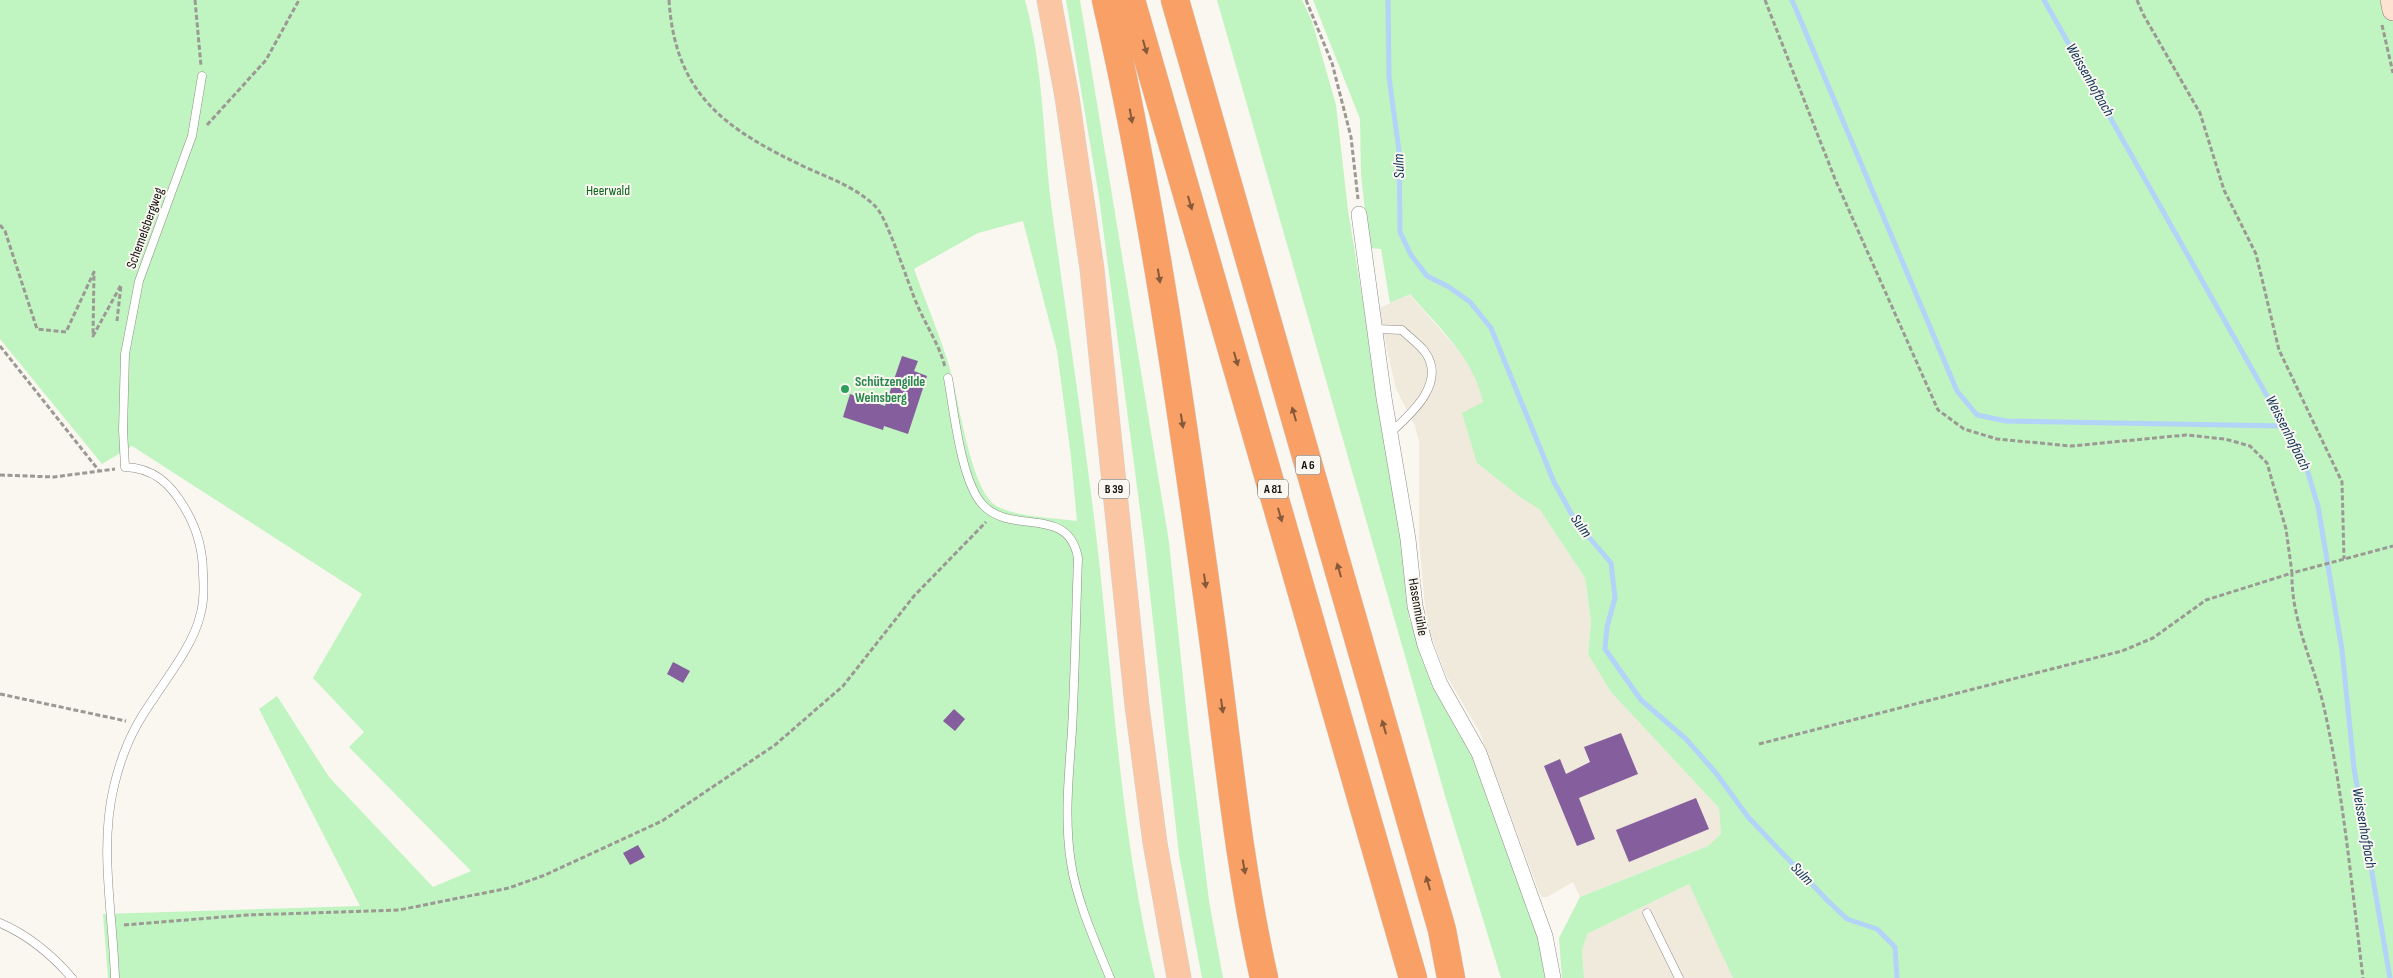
<svg xmlns="http://www.w3.org/2000/svg" width="2393" height="978" viewBox="0 0 2393 978" font-family="'Sofia Sans Condensed',sans-serif">
  <rect width="100%" height="100%" fill="#faf7f0"/>
  <path fill="#f0eadc" d="M1409,294L1459,351L1477,378L1483,402L1477,463L1520,497L1540,510L1585,578L1591,622L1588,654L1610,691L1719,808L1721,834L1708,846L1580,897L1573,882L1547,897H1542L1539,892L1480,733L1445,673L1431,635L1425,607L1419,538V441L1415,426L1396,389L1378,309Z
    M1689,884L1734,978H1584L1582,951L1587,934Z"/>
  <path fill="#c0f4c1" fill-rule="evenodd" d="M0,0H1025C1044,68 1043,142 1052,211C1068,328 1086,444 1099,560C1114,700 1122,841 1155,978H108L103,914L360,906L259,709L277,696L329,777L433,887L471,871L349,747L364,732L313,678L362,594L132,446L102,464L0,339ZM1023,221L1057,351L1071,457L1077,521C1054,518 1014,517 995,505C970,488 958,394 948,362C938,331 925,300 914,269L978,233Z
    M1066,0H1080L1169,542L1189,737L1209,901L1223,978H1202L1179,855L1144,540L1099,197Z
    M1217,0H1302L1312,21L1336,105L1348,210L1400,532L1409,618L1422,652L1474,759L1538,936L1545,978H1501L1446,799Z
    M1313,0H2393V978H1733L1689,884L1587,934L1582,951L1584,978H1562L1559,938L1580,897L1708,846L1721,834L1719,808L1610,691L1588,654L1591,622L1585,578L1540,510L1520,497L1477,463L1462,413L1483,402C1474,358 1438,327 1410,294L1390,303L1381,249L1369,248L1361,174L1360,119Z"/>
  <g fill="none" stroke-linecap="round" stroke-linejoin="round">
    <path stroke="#b3d3f8" stroke-width="5" d="M1388,0L1389,77L1399,151L1400,232L1411,255L1427,276L1449,287L1470,302L1491,328L1554,482L1576,522L1611,563L1615,598L1607,627L1605,649L1641,700L1686,739L1716,773L1748,817L1828,901L1847,919L1877,929L1895,947L1897,978
      M1792,0L1957,391L1977,415L2006,421L2284,426
      M2044,0L2284,426L2302,453L2318,506L2342,650L2354,768L2390,978"/>
  </g>
  <path fill="#855e9d" d="M902,356L918,361L914,371L927,376L908,434L884,426L883,430L843,417L850,394L885,406Z
    M673,662L690,671L683,683L667,674Z
    M954,709L965,719L955,731L943,721Z
    M1621,733L1638,774L1579,798L1595,839L1577,846L1544,766L1560,759L1566,774L1590,762L1584,747Z
    M1696,798L1709,829L1629,862L1616,830Z
    M638,845L645,857L630,865L623,853Z"/>
  <g fill="none" stroke-linecap="round" stroke-linejoin="round">
    <defs>
      <path id="lane" d="M1376,329L1402,330C1409,337 1419,344 1425,352C1447,383 1411,414 1390,433
        M948,378C954,411 961,482 983,505C1012,536 1068,504 1078,558C1076,615 1075,672 1072,730C1069,774 1064,818 1071,863C1077,902 1095,941 1110,978
        M1647,913L1679,978
        M0,923C28,935 52,955 72,978
        M115,978C113,915 99,847 114,786C119,765 127,742 138,723C156,691 192,650 200,616C204,603 204,588 203,574C203,549 197,528 184,507C170,483 153,468 125,467L123,430L125,354L139,281L192,136L202,76"/>
      <path id="street" d="M1359,214L1384,398L1408,539L1415,606L1425,645L1440,684L1479,753L1545,936L1553,978"/>
      <path id="secondary" d="M2391,0L2393,10"/>
      <path id="primary" d="M1049,0L1067,97L1092,269L1137,706L1155,843L1179,978"/>
      <path id="highway" d="M1106,0C1153,205 1182,415 1211,623C1227,741 1238,862 1264,978
        M1131,0L1413,978
        M1175,0L1442,930L1451,978"/>
    </defs>
    <use href="#lane" stroke="#8e8b85" stroke-width="9"/>
    <use href="#street" stroke="#8e8b85" stroke-width="16"/>
    <use href="#secondary" stroke="#8e8b85" stroke-width="22"/>
    <use href="#primary" stroke="#d5d4d4" stroke-width="25"/>
    <use href="#highway" stroke="#d5d4d4" stroke-width="29"/>
    <path stroke="#9b9993" stroke-width="3" stroke-dasharray="5 2.5" stroke-linecap="butt" d="M195,0L201,66
      M669,0C675,96 727,130 807,168C832,179 857,188 876,207C887,218 908,283 916,302C925,324 939,344 945,367
      M1306,0L1332,63L1351,137L1358,199
      M1765,0L1835,179L1938,410L1964,429L1997,439L2071,446L2186,435L2225,439L2250,446L2267,463L2286,529L2292,573L2393,546
      M2137,0L2143,14L2200,113L2224,190L2256,254L2279,350L2342,482L2344,559
      M2382,25L2393,73
      M207,125L266,60L299,0
      M0,225L5,231L37,329L66,332L94,272L93,336L121,285L117,321
      M0,346L100,472
      M0,475L54,477L115,469
      M0,694L126,721
      M1759,744L2122,651L2153,638L2206,600L2292,573C2291,622 2315,665 2325,712C2344,799 2352,889 2363,978
      M124,925L247,915L399,910L509,888L545,875L662,821L775,745L843,686L914,596L986,522"/>
    <use href="#lane" stroke="#fff" stroke-width="8"/>
    <use href="#street" stroke="#fff" stroke-width="15"/>
    <use href="#secondary" stroke="#fde2d1" stroke-width="21"/>
    <use href="#primary" stroke="#fbc6a3" stroke-width="24"/>
    <use href="#highway" stroke="#f8a066" stroke-width="28"/>
  </g>
  <defs><path id="oneway-solid" d="M-6-.8H1V-3.2L6.5 0L1 3.2V.8H-6Z" transform="scale(1.25)"/></defs>
  <g fill="#86593a">
    <use href="#oneway-solid" transform="translate(1145 47) rotate(74)"/>
    <use href="#oneway-solid" transform="translate(1131 116) rotate(80)"/>
    <use href="#oneway-solid" transform="translate(1190 203) rotate(74)"/>
    <use href="#oneway-solid" transform="translate(1159 276) rotate(81)"/>
    <use href="#oneway-solid" transform="translate(1236 359) rotate(74)"/>
    <use href="#oneway-solid" transform="translate(1294 414) rotate(-106)"/>
    <use href="#oneway-solid" transform="translate(1182 421) rotate(81)"/>
    <use href="#oneway-solid" transform="translate(1280 515) rotate(74)"/>
    <use href="#oneway-solid" transform="translate(1339 570) rotate(-106)"/>
    <use href="#oneway-solid" transform="translate(1205 581) rotate(82)"/>
    <use href="#oneway-solid" transform="translate(1222 706) rotate(82)"/>
    <use href="#oneway-solid" transform="translate(1384 727) rotate(-106)"/>
    <use href="#oneway-solid" transform="translate(1244 867) rotate(80)"/>
    <use href="#oneway-solid" transform="translate(1428 883) rotate(-106)"/>
  </g>
  <circle fill="#2e9e5b" stroke="#faf7f0" stroke-width="2" cx="845" cy="389" r="5"/>
  <g text-anchor="middle" dominant-baseline="central" stroke-width="4" stroke-linejoin="round" paint-order="stroke">
    <g fill="#faf7f0" stroke="#585752" stroke-width="1">
      <rect x="1295.5" y="455.5" width="25" height="19" rx="4"/>
      <rect x="1099" y="479.5" width="30" height="19" rx="4"/>
      <rect x="1258" y="479.5" width="30" height="19" rx="4"/>
    </g>
    <g font-size="12" font-weight="bold" fill="#13120f">
      <text x="1308" y="465">A 6</text>
      <text x="1114" y="489">B 39</text>
      <text x="1273" y="489">A 81</text>
    </g>
    <g font-size="14" fill="#09651c" stroke="#faf7f0">
      <text x="608" y="190">Heerwald</text>
    </g>
    <g font-size="14" fill="#13120f" stroke="#faf7f0">
      <text transform="translate(145 228) rotate(-70)">Schemelsbergweg</text>
      <text transform="translate(1418 607) rotate(80)">Hasenmühle</text>
    </g>
    <g font-size="14" font-weight="bold" fill="#27864d" stroke="#faf7f0" text-anchor="start">
      <text x="855" y="381">Schützengilde<tspan x="855" dy="16">Weinsberg</tspan></text>
    </g>
    <g font-size="15" font-style="italic" fill="#092f55" stroke="#faf7f0">
      <text transform="translate(2090 80) rotate(60)">Weissenhofbach</text>
      <text transform="translate(1399 166) rotate(-92)">Sulm</text>
      <text transform="translate(2288 433) rotate(63)">Weissenhofbach</text>
      <text transform="translate(1581 526) rotate(54)">Sulm</text>
      <text transform="translate(2364 828) rotate(80)">Weissenhofbach</text>
      <text transform="translate(1802 874) rotate(46)">Sulm</text>
    </g>
  </g>
</svg>
